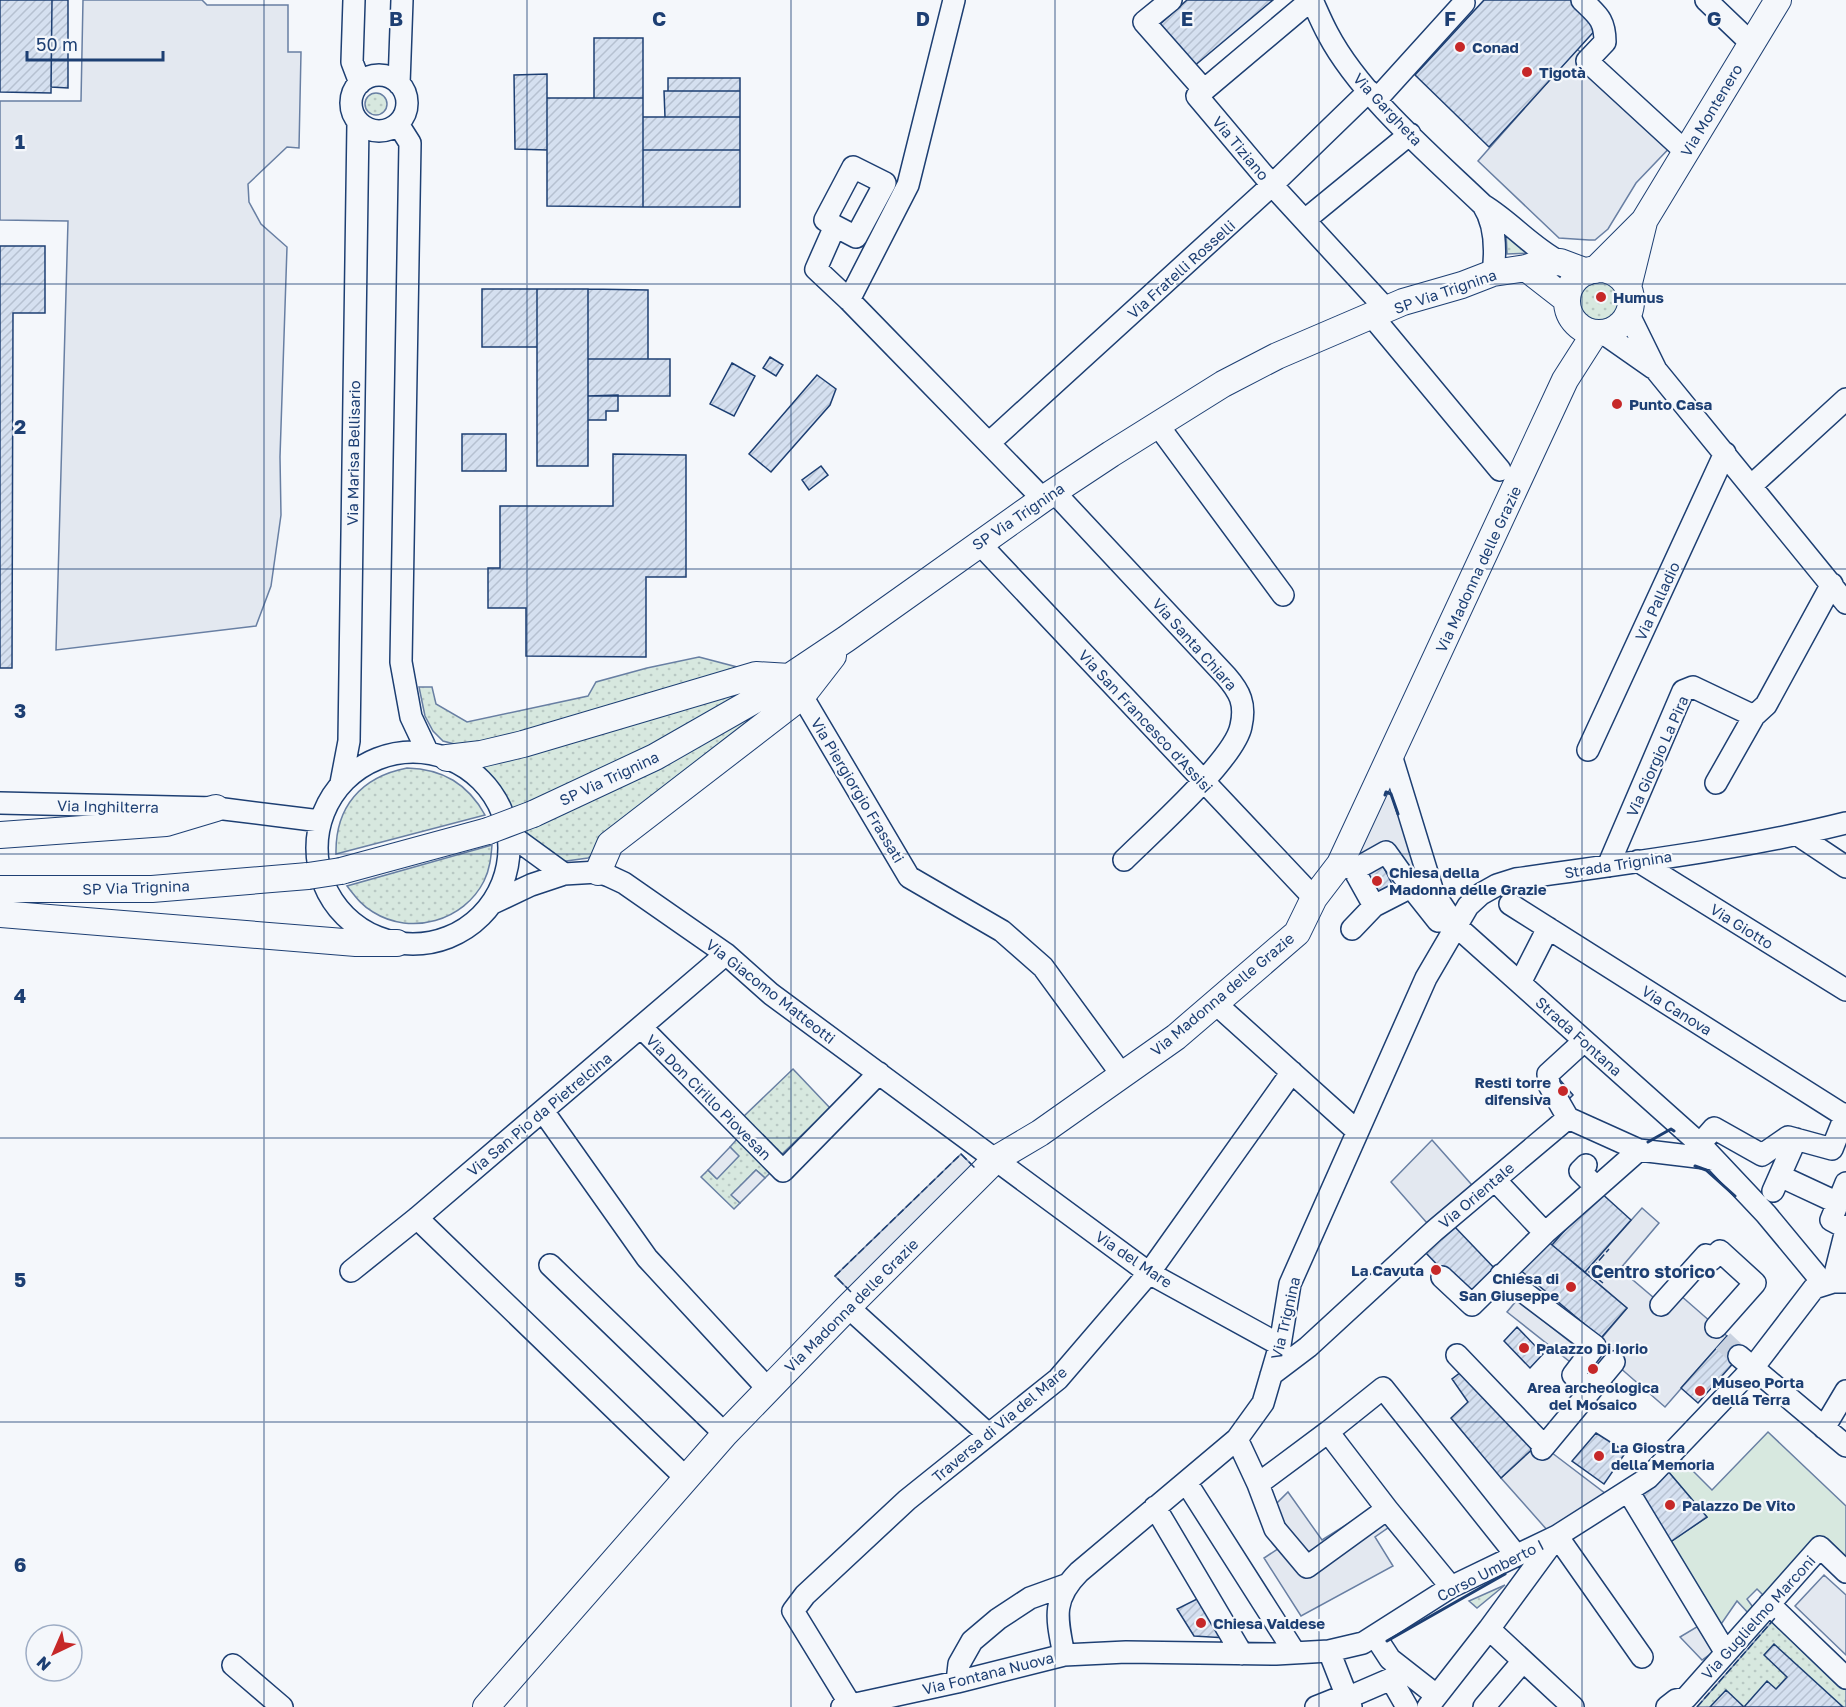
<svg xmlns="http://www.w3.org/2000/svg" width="1846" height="1707" viewBox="0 0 1846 1707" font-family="'Golos Text',sans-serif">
  <defs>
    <pattern id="grass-dots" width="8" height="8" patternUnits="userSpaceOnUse" patternTransform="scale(1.5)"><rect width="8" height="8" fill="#d7e8df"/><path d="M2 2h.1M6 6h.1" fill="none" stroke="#b8c8c3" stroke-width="1.8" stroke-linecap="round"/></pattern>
    <pattern id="building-hatch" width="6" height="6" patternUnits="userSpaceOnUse" patternTransform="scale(1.5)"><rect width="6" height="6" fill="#d5e0f0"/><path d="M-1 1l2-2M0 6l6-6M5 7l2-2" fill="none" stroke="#b6c1d1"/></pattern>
  </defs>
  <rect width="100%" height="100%" fill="#f4f7fb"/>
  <path fill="url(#grass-dots)" stroke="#687fa3" stroke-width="1.5" d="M365 104a11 11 0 1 1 22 0a11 11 0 1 1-22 0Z
    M1506,230L1530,253L1507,254Z
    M1579 303a21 21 0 1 1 42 0a21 21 0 1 1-42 0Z
    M699,657L737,667L762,721L588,858L559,862L522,837L511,806L494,783L458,745L443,741L433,731L425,716L419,687H432L436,704L467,722L588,696L596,682L647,668Z
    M407,768C443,769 468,784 485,815L336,854C335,807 361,777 407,768Z
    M492,845C491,857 490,869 484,881C464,921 411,936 373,912C362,906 355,896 347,886Z
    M793,1069L830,1108L781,1155L743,1117Z
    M737,1139L771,1172L765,1178L756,1170L732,1195L740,1203L734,1209L701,1177L708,1170L716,1178L738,1156L730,1147Z
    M1505,1585L1477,1608L1469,1601Z
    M1776,1617L1846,1683V1707H1697Z"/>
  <path fill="#d7e8df" stroke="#687fa3" stroke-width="1.5" d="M1768,1432L1846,1506V1560L1823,1538L1766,1598L1757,1589L1747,1599L1755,1610L1751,1616L1737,1601L1717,1630L1669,1543L1707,1517L1667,1470L1680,1458L1712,1490Z"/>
  <path fill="#e3e8f0" stroke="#687fa3" stroke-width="1.5" d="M83,0H202L207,5H288V52H301L299,148L287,147L248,184L249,202L261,224L287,247L280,457L281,515L271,586L256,626L56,650L68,221L0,220V101H81Z
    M1577,49L1678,139L1636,183L1608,229L1595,240H1589L1559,238L1478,161Z
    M1386,792L1391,794L1438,927L1395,890L1354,862Z
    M1432,1140L1479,1193L1434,1231L1391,1182Z
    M730,1147L739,1156L717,1179L708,1170Z
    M961,1154L975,1168L851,1292L835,1276Z
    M756,1170L765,1178L740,1203L731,1195Z
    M1642,1208L1659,1223L1620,1269L1667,1309L1680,1295L1727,1336L1665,1407L1595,1346L1627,1308L1585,1272Z
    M1517,1300L1584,1353L1574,1365L1507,1312Z
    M1539,1443L1606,1494L1548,1531L1501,1478Z
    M1288,1492L1322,1540L1376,1506L1392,1525L1375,1537L1393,1566L1301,1616L1264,1558L1293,1539L1275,1505Z
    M1824,1575L1846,1595V1655L1795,1606Z
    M1700,1625L1716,1650L1702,1660L1680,1637Z"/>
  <path fill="url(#building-hatch)" stroke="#1d3f73" stroke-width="1.5" d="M0,0H52L51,93L0,92Z
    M52,0H68V88L51,87Z
    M1187,0H1273L1193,67L1158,26Z
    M1484,0H1572L1599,26L1489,147L1415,75Z
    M594,38H643V98H594Z
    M547,74V150L515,149L514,75Z
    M668,78H740V91H668Z
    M664,91H740V117H665Z
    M547,98H643V207L547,206Z
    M643,117H740V150H643Z
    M643,150H740V207H643Z
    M0,246H45V313H13L12,668H0Z
    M482,289H537V347H482Z
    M537,289H588V466H537Z
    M588,289L648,290V359H588Z
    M770,357L783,365L776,376L763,368Z
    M588,359H670V396H588Z
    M732,363L755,376L734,416L710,404Z
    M817,375L836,389L830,405L771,472L749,454Z
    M618,395V411H606V420H588V396Z
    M462,434H506V471H462Z
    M613,454L686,455V577H646V657L526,656V608H488V568H500V506H613Z
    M821,466L828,475L809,490L802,480Z
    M1380,860L1395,890L1375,901L1359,872Z
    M1560,1080L1573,1095L1566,1102L1552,1086Z
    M1599,1191L1631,1220L1585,1272L1552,1245Z
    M1453,1225L1498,1272L1470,1299L1425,1252Z
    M1545,1239L1627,1308L1601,1338L1519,1269Z
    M1517,1327L1543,1354L1530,1368L1504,1341Z
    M1727,1336L1744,1351L1698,1403L1681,1388Z
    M1465,1369L1539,1443L1501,1478L1451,1418L1468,1402L1452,1379Z
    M1596,1433L1626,1452L1604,1484L1572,1461Z
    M1667,1470L1707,1517L1669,1543L1636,1492Z
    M1203,1596L1226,1638L1194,1636L1177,1609Z
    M1774,1644L1843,1707H1710L1726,1690L1744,1707L1767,1681L1776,1689L1787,1677L1764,1655Z"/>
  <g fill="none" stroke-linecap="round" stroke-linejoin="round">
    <path stroke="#c9d2e0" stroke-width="21" stroke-dasharray="21 10" stroke-linecap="butt" d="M1723,1341L1739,1356"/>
    <defs>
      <path id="minor" d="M354,0L352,62L360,83
        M954,0L908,185L849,300L1043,499
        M1171,0L1144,22L1204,90
        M1311,0L1197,96L1272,185L1387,310
        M1312,0C1317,11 1322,23 1328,34C1360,95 1433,157 1483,205C1496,225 1496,250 1493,273
        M1582,0C1597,15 1605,19 1605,42L1587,61L1686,152
        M1706,0L1752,44
        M351 103a28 28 0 1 1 56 0a28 28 0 1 1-56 0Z
        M399,84L402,0
        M1377,99L1464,3
        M398,124L410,143L401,662L411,717L428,753
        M1483,205C1511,222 1531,247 1560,262
        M1305,220L1410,134
        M835,226L825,220L853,167L885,183L856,237L835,226L816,269L849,300
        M1629,315L1656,370L1846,603
        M1372,316L1500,470
        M1603,333L1653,368
        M1157,424L1283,595
        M989,443L1272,185L1369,91
        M1752,485L1846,399
        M1054,492L1226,676C1240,692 1246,704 1241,726C1235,759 1150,834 1124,860
        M979,543L1314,898
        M802,696L909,877L1002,931L1043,967L1122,1075
        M1588,750L1725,453
        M317 848a96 96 0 1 1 192 0a96 96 0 1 1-192 0Z
        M1391,755L1433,892L1455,925L1700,1144L1766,1214L1824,1284
        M341,783L349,741L358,123
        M1716,783L1754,716
        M0,803L216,808L320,821
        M509,834L564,874
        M1798,835L1846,867
        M1638,861L1846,990
        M1341,864L1354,870L1374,906
        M1608,866L1683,691L1693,687L1754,716L1766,705L1832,584
        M1354,870L1386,852L1411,887
        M493,903L531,885L564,874L598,872L609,876L624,883L726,954L771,994L1149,1273L1280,1345
        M1510,904L1845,1116
        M1352,929L1374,906L1411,887L1438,921
        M1520,983L1548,928
        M1215,1003L1357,1131
        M641,1027L783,1171L879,1073
        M543,1111L647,1258L768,1389
        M1568,1118L1549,1085L1548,1074L1584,1041
        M1700,1144L1714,1128L1762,1155L1788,1137L1832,1149L1846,1114
        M1586,1165L1580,1171L1596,1187
        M1780,1176L1838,1203
        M1495,1180L1545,1233
        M1846,1183L1831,1220L1846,1228
        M1773,1191L1796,1139
        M417,1218L686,1478
        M550,1265L725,1434
        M351,1271L417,1218L726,954
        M1501,1275L1595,1346L1573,1375L1591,1389
        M1442,1277L1472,1305L1545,1233L1639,1150
        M1833,1282L1846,1230
        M1661,1305L1706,1255L1711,1260L1720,1251L1755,1283L1716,1327
        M848,1307L988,1434
        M1457,1355L1544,1446
        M1739,1356L1846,1446
        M1271,1375L1308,1347L1434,1231L1568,1118L1639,1150L1714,1159
        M1824,1428L1846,1391
        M1328,1432L1387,1509L1307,1567L1275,1529L1258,1484L1328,1432L1383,1388L1516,1555
        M1237,1439L1258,1484
        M1542,1449L1614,1362
        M1186,1482L1295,1653
        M1628,1491L1726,1653
        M1155,1507L1242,1654
        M1387,1509L1451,1587
        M1557,1536L1642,1657
        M1769,1604L1846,1678
        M1489,1629L1573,1707
        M1375,1636L1390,1659L1436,1695
        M1329,1651L1351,1707
        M1064,1655C1057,1619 1051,1600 1079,1572L1237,1439L1263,1403L1280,1345L1290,1284L1426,978L1468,906L1481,894L1497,885L1516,879C1626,863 1738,850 1846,823
        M233,1665L282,1707
        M957,1682L959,1664L972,1641L998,1619L1030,1598L1066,1585
        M1347,1698L1391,1679L1407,1707
        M842,1707L957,1682L1064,1655L1126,1652L1276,1654L1329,1651L1363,1643L1451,1587L1557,1536L1648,1478L1752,1369L1814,1288L1833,1282H1846
        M849,1707L850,1704L793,1611L805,1595L907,1500L1058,1379L1149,1273L1292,1072
        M1316,1707L1346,1695
        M1428,1707L1489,1629L1555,1539
        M1484,1707L1523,1661
        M1667,1707L1676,1700L1686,1698L1820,1547L1846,1572"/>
      <path id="major" d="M1526,268L1567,300
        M1567 301a32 32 0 1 1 64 0a32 32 0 1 1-64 0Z
        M1595,270L1644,221L1778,0
        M1628,287L1644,222
        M447,758L481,754L523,744L756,675L790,677
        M533,814L655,757L753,701L846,639L1043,499L1111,454L1223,384L1277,356L1403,302L1462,285L1493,273L1526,268L1541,263L1560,262L1587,272
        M0,835L166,823L216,808
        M341,871L488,831
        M598,872L610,844L802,696L833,656
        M0,889H152L308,876
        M0,914L356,943H397
        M486,1707L725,1434L848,1307L996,1159L1040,1133L1176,1037L1297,933L1314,898L1340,864L1565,380L1595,333"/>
    </defs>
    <use href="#minor" stroke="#1d3f73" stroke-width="24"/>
    <use href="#major" stroke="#1d3f73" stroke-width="28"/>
    <use href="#minor" stroke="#f4f7fb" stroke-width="21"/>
    <use href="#major" stroke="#f4f7fb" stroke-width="26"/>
    <defs>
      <path id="major-bridge" d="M488,831L533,814
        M308,876L341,871"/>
    </defs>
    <use href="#major-bridge" stroke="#1d3f73" stroke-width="28" stroke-linecap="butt"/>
    <use href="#major-bridge" stroke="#f4f7fb" stroke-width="26"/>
    <path stroke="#1d3f73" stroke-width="1.5" stroke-dasharray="8 3" stroke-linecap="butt" d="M1603,1283L1589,1272L1609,1249
      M851,1292L835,1276L961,1154L975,1168
      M1697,1707L1776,1617"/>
    <path stroke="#1d3f73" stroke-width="3" d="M1385,795L1386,792L1391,794L1398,814
      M1648,1142L1671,1129L1674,1131
      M1695,1166L1706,1170L1735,1196
      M1387,1641L1505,1574"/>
  </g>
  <path fill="none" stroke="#1d3f73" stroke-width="1.5" stroke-opacity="0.55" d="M264,0V1707M527,0V1707M791,0V1707M1055,0V1707M1319,0V1707M1582,0V1707M0,284H1846M0,569H1846M0,854H1846M0,1138H1846M0,1422H1846"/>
  <g fill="#c62828" stroke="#f4f7fb" stroke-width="2">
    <circle cx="1460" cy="47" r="6"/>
    <circle cx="1527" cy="72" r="6"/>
    <circle cx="1601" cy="297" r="6"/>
    <circle cx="1617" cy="404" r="6"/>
    <circle cx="1377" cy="881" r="6"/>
    <circle cx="1563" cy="1091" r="6"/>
    <circle cx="1436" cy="1270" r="6"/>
    <circle cx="1571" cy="1287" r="6"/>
    <circle cx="1524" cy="1348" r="6"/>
    <circle cx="1593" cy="1369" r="6"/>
    <circle cx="1700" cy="1391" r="6"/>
    <circle cx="1599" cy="1456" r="6"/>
    <circle cx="1670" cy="1505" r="6"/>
    <circle cx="1201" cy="1623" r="6"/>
  </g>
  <g text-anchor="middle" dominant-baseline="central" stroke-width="4.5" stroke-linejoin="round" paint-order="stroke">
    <g font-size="15" font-weight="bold" fill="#1d3f73" stroke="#f4f7fb" text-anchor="start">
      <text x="1472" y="47">Conad</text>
      <text x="1539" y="72">Tigotà</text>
      <text x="1613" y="297">Humus</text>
      <text x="1629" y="404">Punto Casa</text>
      <text x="1389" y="872">Chiesa della<tspan x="1389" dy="17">Madonna delle Grazie</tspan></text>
      <text x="1551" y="1082" text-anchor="end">Resti torre<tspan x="1551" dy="17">difensiva</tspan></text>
      <text x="1424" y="1270" text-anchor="end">La Cavuta</text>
      <text x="1559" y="1278" text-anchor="end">Chiesa di<tspan x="1559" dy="17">San Giuseppe</tspan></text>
      <text x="1536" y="1348">Palazzo Di Iorio</text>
      <text x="1712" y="1382">Museo Porta<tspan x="1712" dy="17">della Terra</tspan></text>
      <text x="1593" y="1387" text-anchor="middle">Area archeologica<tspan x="1593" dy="17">del Mosaico</tspan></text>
      <text x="1611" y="1447">La Giostra<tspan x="1611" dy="17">della Memoria</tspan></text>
      <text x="1682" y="1505">Palazzo De Vito</text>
      <text x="1213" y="1623">Chiesa Valdese</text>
    </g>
    <g font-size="15" fill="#1d3f73" stroke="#f4f7fb">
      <text transform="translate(1388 109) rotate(47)">Via Gargheta</text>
      <text transform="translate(1711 110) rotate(-59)">Via Montenero</text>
      <text transform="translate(1241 148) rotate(50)">Via Tiziano</text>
      <text transform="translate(1181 269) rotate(-42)">Via Fratelli Rosselli</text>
      <text transform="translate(1445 291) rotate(-19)">SP Via Trignina</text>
      <text transform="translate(353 453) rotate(-89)">Via Marisa Bellisario</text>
      <text transform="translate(1018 516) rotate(-34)">SP Via Trignina</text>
      <text transform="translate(1478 569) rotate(-65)">Via Madonna delle Grazie</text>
      <text transform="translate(1657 601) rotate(-65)">Via Palladio</text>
      <text transform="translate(1195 644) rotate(48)">Via Santa Chiara</text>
      <text transform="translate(1146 721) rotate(47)">Via San Francesco d'Assisi</text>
      <text transform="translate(1657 756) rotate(-66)">Via Giorgio La Pira</text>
      <text transform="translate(609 778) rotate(-25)">SP Via Trignina</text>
      <text transform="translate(858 790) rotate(59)">Via Piergiorgio Frassati</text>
      <text transform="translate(108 806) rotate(1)">Via Inghilterra</text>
      <text transform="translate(1618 864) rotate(-9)">Strada Trignina</text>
      <text transform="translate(136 887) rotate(-2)">SP Via Trignina</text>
      <text transform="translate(1742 926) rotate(32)">Via Giotto</text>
      <text transform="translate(771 991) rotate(38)">Via Giacomo Matteotti</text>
      <text transform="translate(1222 994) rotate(-40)">Via Madonna delle Grazie</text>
      <text transform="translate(1677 1010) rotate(32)">Via Canova</text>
      <text transform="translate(1579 1036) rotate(42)">Strada Fontana</text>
      <text transform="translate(709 1097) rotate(45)">Via Don Cirillo Piovesan</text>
      <text transform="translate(539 1114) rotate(-40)">Via San Pio da Pietrelcina</text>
      <text transform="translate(1476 1195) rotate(-40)">Via Orientale</text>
      <text transform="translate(1134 1259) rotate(34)">Via del Mare</text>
      <text transform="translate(851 1305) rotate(-45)">Via Madonna delle Grazie</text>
      <text transform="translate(1285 1318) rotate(-77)">Via Trignina</text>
      <text transform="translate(999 1424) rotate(-40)">Traversa di Via del Mare</text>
      <text transform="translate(1490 1570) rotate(-27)">Corso Umberto I</text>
      <text transform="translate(1758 1617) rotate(-48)">Via Guglielmo Marconi</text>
      <text transform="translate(988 1673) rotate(-14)">Via Fontana Nuova</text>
    </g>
    <g font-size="18" font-weight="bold" fill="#1d3f73" stroke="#f4f7fb">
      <text x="1653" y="1271">Centro storico</text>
    </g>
  </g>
  <g font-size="20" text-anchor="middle" font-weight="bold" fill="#1d3f73" stroke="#f4f7fb" stroke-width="4.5" stroke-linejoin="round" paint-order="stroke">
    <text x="396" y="26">B</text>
    <text x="659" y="26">C</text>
    <text x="923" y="26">D</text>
    <text x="1187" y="26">E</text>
    <text x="1450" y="26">F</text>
    <text x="1714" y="26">G</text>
    <text x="20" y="149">1</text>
    <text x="20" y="434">2</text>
    <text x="20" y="718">3</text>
    <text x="20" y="1003">4</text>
    <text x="20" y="1287">5</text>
    <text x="20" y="1572">6</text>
  </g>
  <g transform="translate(54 1653) rotate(224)"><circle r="28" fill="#f4f7fb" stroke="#9eadc5" stroke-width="1.5"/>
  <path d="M0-4.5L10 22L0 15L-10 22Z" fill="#c62828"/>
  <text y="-9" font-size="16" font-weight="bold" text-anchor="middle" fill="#1d3f73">N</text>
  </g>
  <path d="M27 51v9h136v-9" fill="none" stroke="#1d3f73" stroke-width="3"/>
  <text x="36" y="51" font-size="18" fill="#1d3f73" stroke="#f4f7fb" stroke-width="4.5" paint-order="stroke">50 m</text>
</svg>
